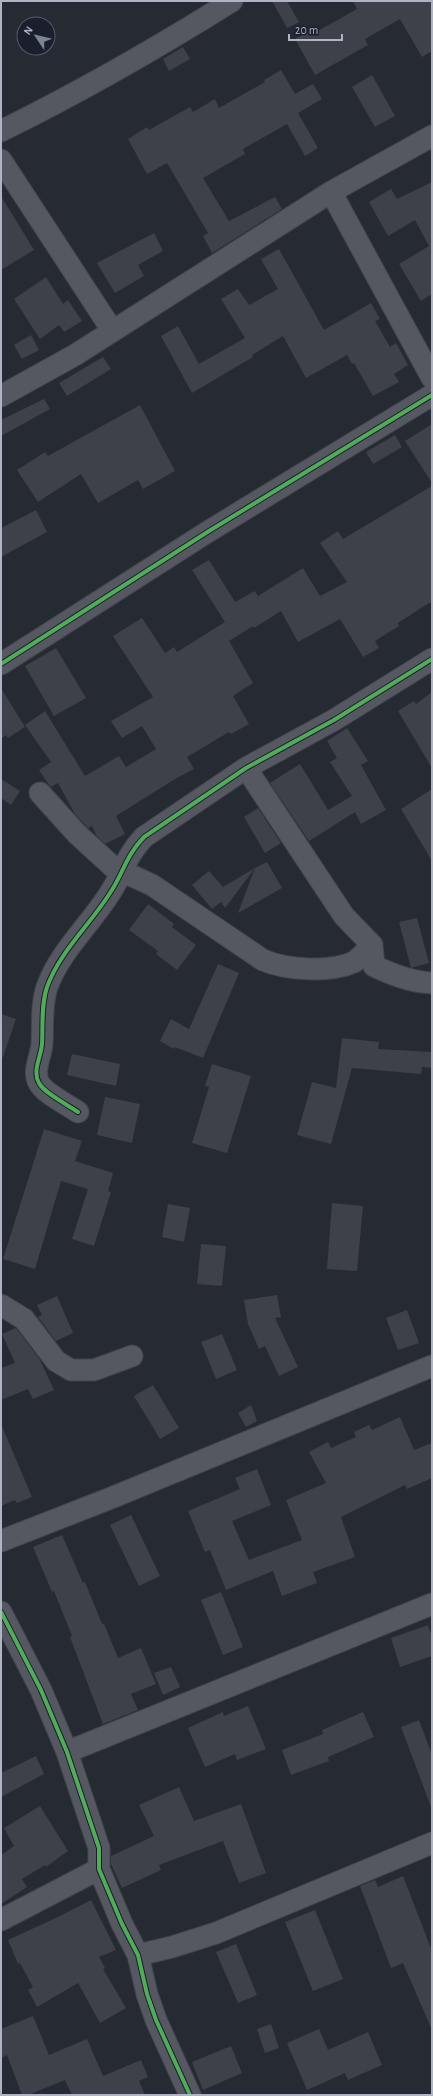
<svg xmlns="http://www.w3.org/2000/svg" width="433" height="2096" viewBox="0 0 433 2096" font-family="'Alegreya Sans',sans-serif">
  <rect width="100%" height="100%" fill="#262a33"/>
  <path fill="#3e4149" d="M272,1H287L299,22L287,28Z
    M353,1H432V51L422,57L400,19L365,39L368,45L315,75L295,39L314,28L316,32L357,9Z
    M183,47L190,59L169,71L163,59Z
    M281,70L295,94L313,84L322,99L298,113L318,148L305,156L287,124L243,149L245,154L203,178L229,221L275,197L282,209L212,253L203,236L208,233L167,163L147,174L128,139L147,127L149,130L190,107L193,112L215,99L219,108L265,82L264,80Z
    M372,75L395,116L375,127L352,87Z
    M432,182V294L421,301L399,264L429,246L415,220L388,236L369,202L391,189L397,199Z
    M1,196L34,250L1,270Z
    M154,233L163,251L138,265L144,276L115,293L97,263Z
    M279,249L324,330L371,303L380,319L375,321L390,347L396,343L408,365L394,374L399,382L373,396L354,363L352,364L347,355L306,378L283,336L252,355L253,357L192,393L161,336L178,326L199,364L245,338L221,299L238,289L249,305L278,289L261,259Z
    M46,277L63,304L68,300L82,321L64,332L59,325L40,339L14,299Z
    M31,335L39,350L22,359L14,345Z
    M103,357L111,369L67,396L59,383Z
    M44,399L50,409L1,436V420Z
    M140,405L175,471L143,489L138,480L98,503L81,474L38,502L17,470L45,452L48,456Z
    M432,424V483L405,441Z
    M395,435L402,447L373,464L366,452Z
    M432,486V601L398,623L399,626L375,641L379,648L363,657L340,619L298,642L281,611L254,628L253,626L229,641L253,683L233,696L249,724L231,734L229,732L187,757L194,769L175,779L116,816L125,834L105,844L96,835L92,826L88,828L75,814L58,783L51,787L49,785L39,770L51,762L25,725L45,711L85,776L119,756L126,767L156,749L142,726L122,738L111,721L153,697L113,636L142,618L165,653L174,647L177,652L225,622L192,570L209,560L235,602L255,591L258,596L303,568L320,596L347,582L320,543L338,531L343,539Z
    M36,510L47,532L1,557V528Z
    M56,648L86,698L54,716L25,666Z
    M1,688L25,727L8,738L6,735L1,739Z
    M432,692V768L398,711L414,701L416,704Z
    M347,728L368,761L361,765L386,810L361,824L355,812L309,841L270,783L300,764L328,810L352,796L330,762L337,758L327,741Z
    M1,779L20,791L11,805L1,798Z
    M432,789V861L401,809Z
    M258,808L281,843L265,853L244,817Z
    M267,862L282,888L238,913L255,868Z
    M255,868L225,908L221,902L212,909L192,885L209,871L223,887Z
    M148,904L174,924L172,927L196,945L177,970L156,954L158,951L129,930Z
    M417,918L429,963L411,968L399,922Z
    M218,964L239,973L203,1058L175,1047L174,1049L160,1041L171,1019L189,1029Z
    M1,1014L16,1019L3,1057H1Z
    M342,1038L379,1042L378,1049L432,1052V1068L422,1067L421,1074L352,1068L331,1144L297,1135L312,1082L336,1088Z
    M72,1054L120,1064L116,1086L67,1075Z
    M212,1064L251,1076L227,1153L192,1143L209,1087L205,1086Z
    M105,1097L140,1104L132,1143L97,1135Z
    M44,1129L82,1141L75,1161L113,1173L108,1191L111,1192L94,1246L72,1239L88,1189L61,1181L35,1269L3,1259Z
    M332,1203L363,1206L357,1271L327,1269Z
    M168,1204L190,1208L184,1242L162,1237Z
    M201,1244L226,1246L222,1286L197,1284Z
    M277,1295L281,1317L275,1318L298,1367L279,1376L265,1346L259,1349L248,1324L244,1300Z
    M57,1296L73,1333L56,1341L38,1317L42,1315L37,1305Z
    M407,1310L419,1343L398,1350L386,1318Z
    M16,1328L40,1360L54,1390L33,1399L28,1389L1,1400V1368L15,1363L2,1334Z
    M222,1334L237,1370L216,1379L201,1342Z
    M153,1385L179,1428L160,1439L134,1396Z
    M251,1405L257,1421L246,1427L238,1413Z
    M400,1417L414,1450L432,1443V1478L407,1489L405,1485L341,1517L355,1557L313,1572L317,1583L282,1596L273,1571L226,1590L210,1550L205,1552L188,1511L240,1489L235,1478L257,1469L271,1505L232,1521L249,1560L302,1540L286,1500L326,1483L309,1452L328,1442L331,1448L356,1437L354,1432L369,1425L372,1430Z
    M1,1424L32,1497L17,1503L15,1500L1,1506Z
    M131,1515L160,1576L139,1586L110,1525Z
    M62,1535L83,1583L85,1582L102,1624H104L118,1658L141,1648L156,1684L131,1694L138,1710L103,1724L70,1637L72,1636L54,1591L52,1592L33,1547Z
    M221,1592L243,1647L223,1655L201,1600Z
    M428,1625L432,1637V1656L400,1667L391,1638Z
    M171,1667L180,1687L163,1695L154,1673Z
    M248,1706L266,1749L237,1760L235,1754L205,1767L188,1728L223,1712L224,1716Z
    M363,1712L374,1737L328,1757L329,1761L291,1775L282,1750L323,1734L322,1730Z
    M419,1720L432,1755L431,1807L401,1727Z
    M36,1756L44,1774L1,1797V1773Z
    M179,1787L194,1821L241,1804L266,1873L239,1883L223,1841L159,1865L161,1870L122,1888L111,1864V1856L154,1836L139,1805Z
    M40,1806L68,1851L46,1867L45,1865L22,1879L27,1887L1,1904V1855L14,1846L4,1828Z
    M403,1876L432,1951V2030L403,1963L391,1968L360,1886L375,1880L378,1887Z
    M91,1900L116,1950L99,1957L105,1968L103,1969L126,2008L100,2023L78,1983L37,2007L28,1990L33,1987L20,1963L18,1964L8,1940L60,1916Z
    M315,1910L343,1979L313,1991L285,1922Z
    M236,1944L257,1995L238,2003L216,1952Z
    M33,2016L49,2055L87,2039L103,2076L141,2060L148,2077L139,2081L145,2095H72L65,2080L28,2095H22L7,2055L1,2058V2029Z
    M271,2024L279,2048L265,2053L257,2029Z
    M319,2029L328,2050L368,2032L382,2065L348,2080L345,2073L307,2090L287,2043Z
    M231,2046L242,2073L203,2090L192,2062Z"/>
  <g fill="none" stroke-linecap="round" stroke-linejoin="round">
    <defs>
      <path id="street" d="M1,131C80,92 157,48 232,1
        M1,160L112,330
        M331,192L432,378
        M1,396L75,355L331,192L432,136
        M1,664L209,531L432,395
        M246,768L344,916L372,945L374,966C393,975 411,982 432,983
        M40,793L77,834L113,867L152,885L263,960C286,970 330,973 354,962C360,958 367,950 372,945
        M78,1112C68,1105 44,1093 39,1083C32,1071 41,1057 42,1044C43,1026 41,1005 47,987C60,951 90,925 110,893C124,872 125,857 144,837L246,768L334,720L432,659
        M1,1305L24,1319L56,1361L71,1370H94L132,1356
        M1,1541L111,1498L432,1366
        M1,1612L41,1690L67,1752L99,1848V1869L122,1924L138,1955L147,1994L156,2020L190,2095
        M67,1752L432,1604
        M1,1920L99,1869
        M138,1955L172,1947L216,1933L432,1843"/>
    </defs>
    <use href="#street" stroke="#42454c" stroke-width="23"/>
    <use href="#street" stroke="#565861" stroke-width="21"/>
    <defs>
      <path id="cycleway" d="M1,664L209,531L432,395
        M78,1112C68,1105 44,1093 39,1083C32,1071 41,1057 42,1044C43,1026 41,1005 47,987C60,951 90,925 110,893C124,872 125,857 144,837L246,768L334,720L432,659
        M1,1612L41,1690L67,1752L99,1848V1869L122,1924L138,1955L147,1994L156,2020L190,2095"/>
    </defs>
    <use href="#cycleway" stroke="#1a1f2d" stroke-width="6"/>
    <use href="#cycleway" stroke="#51ab58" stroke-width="4"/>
  </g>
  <rect width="433" height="2096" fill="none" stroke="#afb4c5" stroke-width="4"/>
  <g transform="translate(36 36) rotate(305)"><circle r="19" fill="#1a1f2d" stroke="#565b6a"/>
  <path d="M0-3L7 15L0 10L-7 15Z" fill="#7f8492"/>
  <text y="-6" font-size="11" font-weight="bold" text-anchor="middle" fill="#afb4c5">N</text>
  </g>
  <path d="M289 34v6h53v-6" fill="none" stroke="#afb4c5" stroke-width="2"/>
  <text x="295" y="34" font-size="12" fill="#afb4c5" stroke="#1a1f2d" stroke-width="3" paint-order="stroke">20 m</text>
</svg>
